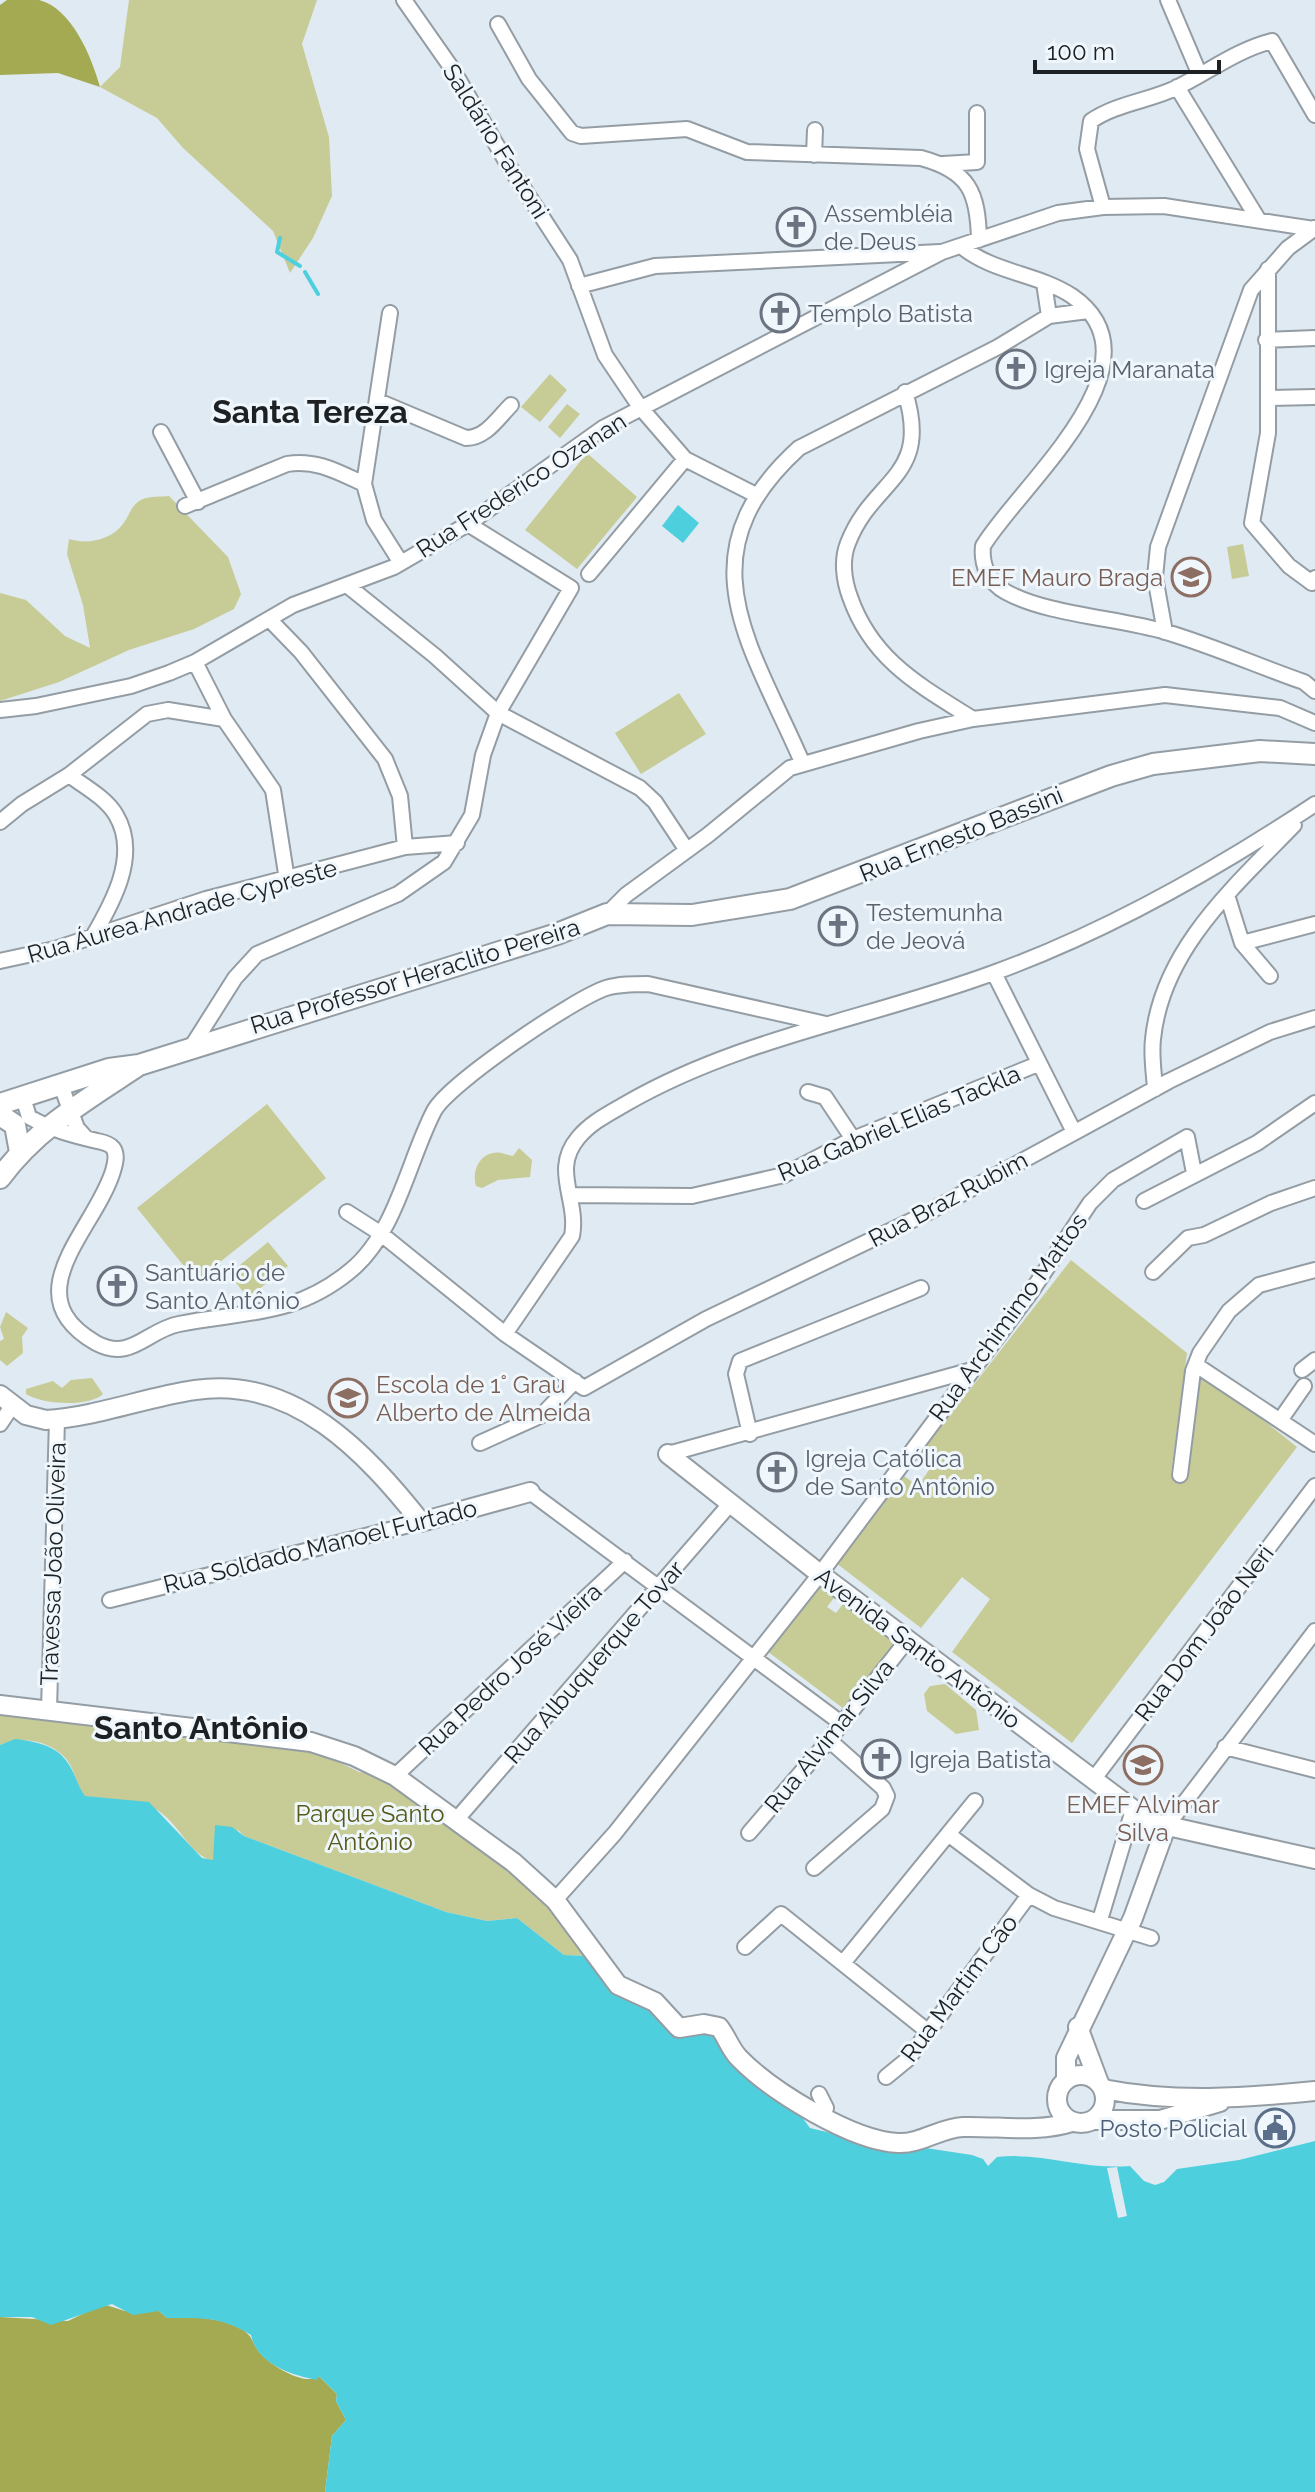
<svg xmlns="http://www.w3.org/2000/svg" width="1315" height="2492" viewBox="0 0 1315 2492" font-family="Raleway,sans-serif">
  <rect width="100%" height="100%" fill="#e0eaf2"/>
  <path fill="#c7cc96" d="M129,0H317L302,44L329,137L332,196L313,238L290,273L273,231L183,148L157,118L100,87L120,67Z
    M550,374L567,390L540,422L521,407Z
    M567,404L580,414L560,438L548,427Z
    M587,453L637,497L577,569L525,530Z
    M169,496L228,557L241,594L234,609L194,629L129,650L59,682L0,701V593L26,600L65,636L90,648L83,605L67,554L69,539C87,545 111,540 123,524C130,515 131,504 143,499C151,496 162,497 169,496Z
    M1243,544L1249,576L1232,579L1227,547Z
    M679,693L706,734L641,774L615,733Z
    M267,1104L326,1178L196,1281L137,1208Z
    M519,1148L532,1160L530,1177L498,1180L482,1188L476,1186C472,1174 477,1156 493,1153C500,1151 506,1155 513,1156Z
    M268,1242L288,1266L248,1298L229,1274Z
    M1071,1260L1187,1353L1171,1474L1183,1478L1199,1369L1297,1447L1072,1743L952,1652L990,1599L962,1577L921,1628L836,1563L904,1476L918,1486L929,1470L916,1459Z
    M6,1312L28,1328L22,1337L23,1353L7,1366L0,1360V1341L4,1339L0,1327Z
    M92,1378L103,1394C90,1407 43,1405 26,1394V1389L53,1381L62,1388L71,1380Z
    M826,1578L841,1589L827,1607L836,1613L850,1595L900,1636L844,1709L767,1651Z
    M945,1684L976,1710L979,1730L956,1734L927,1711L924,1694L930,1686Z
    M0,1711L323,1754L359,1772L386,1775L550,1901L588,1956L564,1955L517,1918L487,1921L446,1912L244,1836L238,1830L213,1861C187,1854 178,1819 153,1808C134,1799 105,1799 84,1796C76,1785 75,1770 67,1760C52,1741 21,1735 0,1745Z"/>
  <path fill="#a4aa51" d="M7,0C17,0 30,0 39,0C72,8 92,58 100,87L58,73L0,75V5Z
    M103,2304L125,2311H159L167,2318C194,2317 217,2316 241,2329C253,2335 252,2344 260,2353C271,2366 306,2387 319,2376L337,2394L336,2401L346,2420L332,2436L325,2492H0V2317L68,2321Z"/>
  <path fill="#4ecfde" d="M678,505L699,523L683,543L662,526Z
    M15,1739C41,1742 62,1747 73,1772C77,1780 79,1788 85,1796L149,1802L202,1858L213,1860L215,1825L232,1827L244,1836L446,1912L487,1921L517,1918L564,1955L588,1956L664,2018L713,2028L790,2101L810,2128L889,2147L906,2145L972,2155L983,2159L988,2166L997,2157C1042,2152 1085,2170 1130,2166L1144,2181L1155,2185L1164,2182L1177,2169L1239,2160L1315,2141V2492H325L332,2436L346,2420L336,2401L337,2394L319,2376L317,2380C291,2375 257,2364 251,2335C221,2316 201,2318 167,2318L159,2311L133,2315L112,2304L51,2325L32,2317H0V1745Z"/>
  <path fill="#e0eaf2" d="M1117,2167L1127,2216L1118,2218L1107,2168Z"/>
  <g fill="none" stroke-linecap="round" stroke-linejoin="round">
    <path stroke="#4ecfde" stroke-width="4" d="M280,238L277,252L300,266
      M305,272L318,294"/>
    <defs>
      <path id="minor" d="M404,0L453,70L507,163L570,260L605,355L640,407L685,459L756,495
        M1168,0L1199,73
        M498,24L529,79L572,133L581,136L687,129L747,152L921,158C969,171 978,192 979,240
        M1177,87L1258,219
        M814,155L815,130
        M943,164L977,162V113
        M1103,207L1087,149L1091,121C1117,103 1150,101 1178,87C1210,71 1237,50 1272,41L1315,115
        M961,246C993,273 1037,273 1072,296C1168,363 1019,486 983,546C981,565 989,583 1006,592C1048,615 1119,618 1166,632C1213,646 1258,666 1304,682L1315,691
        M1268,269V433L1252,523L1289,566L1312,583L1315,578
        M579,286L655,266L940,252
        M390,313L364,484L374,520L401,563
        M1049,316L1088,311
        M1266,340L1315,338
        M905,392C932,478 873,478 848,543C841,560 844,581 850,597C872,660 919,685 973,719
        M1269,398L1315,397
        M378,401L466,438C486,438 498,418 511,405
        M161,432L198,502
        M185,506L287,464C316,459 338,472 364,484
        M589,574L685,459
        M348,586L435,656L498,713L640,788L655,802L686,849
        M269,619L301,652L385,759L400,796L405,847
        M1165,632L1155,577L1158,547L1251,290L1288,248L1315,228
        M195,662L224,719L273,790L287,880
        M0,710L36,706L131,686L169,673L195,662L293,605L394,567L468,524L603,428L942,252L1058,213L1103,207L1164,206L1314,229
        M802,762C751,644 681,555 799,448L998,347L1049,316L1044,283
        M69,775C85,787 106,798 116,815C140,855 112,904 92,938
        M0,822L22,804L69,775L147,714L168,710L224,719
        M1227,895L1242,943L1270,976
        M607,914L626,895L708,835L790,768L919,731L973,719L1165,695L1280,708L1315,723
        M1242,943L1315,924
        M0,961L55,949L206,899L405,847L457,843
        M994,973L1074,1132
        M192,1046L235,978L257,954L398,894L444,862L472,815L483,755L498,713L571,588L468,524
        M60,1083L77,1128L85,1137
        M1155,1089C1154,1073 1151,1055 1153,1039C1162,949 1235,886 1294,825
        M808,1092L825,1097L853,1139
        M29,1094L25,1104L29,1117C52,1130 72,1135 97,1141C102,1142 109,1143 113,1148C118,1155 115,1164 113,1171C95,1230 12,1295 96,1343C131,1362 147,1330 179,1324C244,1311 294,1317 350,1271C396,1234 408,1161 434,1111C448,1084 575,998 606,988C619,984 633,984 648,984L826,1024
        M570,1195L692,1196L784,1175L853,1139L1038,1064
        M1144,1201L1257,1143L1315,1103
        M347,1212L380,1233L505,1334L584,1388L706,1319L923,1215L1169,1081L1270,1032L1315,1018
        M1153,1272L1188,1238L1204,1235L1271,1203L1315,1188
        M505,1334L572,1236C579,1200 551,1170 578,1138C591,1122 610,1113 627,1103C740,1038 871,1018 993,973C1107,932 1214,871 1315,804
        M1196,1365L1315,1444
        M1302,1370L1315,1360
        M1281,1419L1304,1386
        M0,1424L12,1406
        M750,1434L736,1374L740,1361L921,1288
        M480,1443L542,1415L575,1381
        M668,1454L972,1370
        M1180,1475L1193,1371L1200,1353L1229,1311L1259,1285L1315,1270
        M530,1492L841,1723
        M110,1600L421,1522
        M49,1710L57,1419
        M1225,1747L1315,1770
        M395,1776L625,1561
        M1093,1780L1315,1486
        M457,1819L730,1504
        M1166,1827L1315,1631
        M749,1833L829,1740L908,1639
        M948,1834L1029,1895L1054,1908L1151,1938
        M814,1868L882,1809L887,1796L883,1788L829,1740
        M555,1900L615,1833L820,1574L1031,1292L1090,1203L1113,1180L1187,1137L1194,1173
        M1100,1920L1133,1810
        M745,1947L781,1914L926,2030
        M843,1963L975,1801
        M886,2077L908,2059L1029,1895
        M819,2094L826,2108L823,2118"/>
      <path id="tertiary" d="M0,1395L26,1415L46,1420C96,1417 146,1397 195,1390C294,1375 366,1453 421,1522L530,1492
        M668,1454L820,1574L1150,1822L1315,1859
        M0,1705L311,1742L354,1756L395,1776L513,1862L555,1900L618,1985L655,2002L679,2028L704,2024L719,2027C727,2037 730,2049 739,2058C771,2091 852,2141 898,2143C921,2144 940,2128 963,2127C1000,2126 1037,2133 1072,2122
        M1078,2027L1099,2083
        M1057 2099a24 24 0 1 1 48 0a24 24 0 1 1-48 0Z
        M1066,2080V2058L1133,1918L1166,1827
        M1103,2089C1174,2103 1244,2098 1315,2091
        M1094,2120H1160L1220,2102"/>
      <path id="secondary" d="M0,1104L109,1069L139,1065L557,934L607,914L692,915L790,899L1111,776L1153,764L1260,751L1315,754
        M0,1115L15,1125L20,1152
        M0,1178C36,1129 86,1100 136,1067"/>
    </defs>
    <use href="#minor" stroke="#949da4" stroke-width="18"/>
    <use href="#tertiary" stroke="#949da4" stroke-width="22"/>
    <use href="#secondary" stroke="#949da4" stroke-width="24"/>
    <use href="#minor" stroke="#fff" stroke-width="14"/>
    <use href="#tertiary" stroke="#fff" stroke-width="18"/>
    <use href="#secondary" stroke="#fff" stroke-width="20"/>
  </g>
  <defs>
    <symbol id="church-ring" viewBox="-11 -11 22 22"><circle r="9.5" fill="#eff7fd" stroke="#6b7280" stroke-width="1.5"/><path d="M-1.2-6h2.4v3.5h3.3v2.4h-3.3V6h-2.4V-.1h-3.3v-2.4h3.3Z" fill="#6b7280"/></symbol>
    <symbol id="school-ring" viewBox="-11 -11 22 22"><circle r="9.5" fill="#eff7fd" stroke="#8d6e63" stroke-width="1.5"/><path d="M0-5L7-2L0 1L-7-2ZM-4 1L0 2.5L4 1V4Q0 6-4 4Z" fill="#8d6e63"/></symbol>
    <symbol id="civic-ring" viewBox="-11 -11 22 22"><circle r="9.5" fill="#eff7fd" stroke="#5c6f8a" stroke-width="1.5"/><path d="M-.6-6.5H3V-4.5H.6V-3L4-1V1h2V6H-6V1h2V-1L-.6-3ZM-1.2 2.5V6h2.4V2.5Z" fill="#5c6f8a"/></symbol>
  </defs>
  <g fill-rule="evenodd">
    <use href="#church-ring" x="774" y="205" width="44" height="44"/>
    <use href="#church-ring" x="758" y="291" width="44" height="44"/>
    <use href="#church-ring" x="994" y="347" width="44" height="44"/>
    <use href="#school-ring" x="1169" y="555" width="44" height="44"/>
    <use href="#church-ring" x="816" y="904" width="44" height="44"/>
    <use href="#church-ring" x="95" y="1264" width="44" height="44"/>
    <use href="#school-ring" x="326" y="1376" width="44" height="44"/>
    <use href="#church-ring" x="755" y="1450" width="44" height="44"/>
    <use href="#church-ring" x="859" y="1737" width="44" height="44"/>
    <use href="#school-ring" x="1121" y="1743" width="44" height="44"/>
    <use href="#civic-ring" x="1253" y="2106" width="44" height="44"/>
  </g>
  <g text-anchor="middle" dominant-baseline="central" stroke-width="6" stroke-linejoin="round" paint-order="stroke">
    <g font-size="24" fill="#1d2123" stroke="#eff7fd">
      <text transform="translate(496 141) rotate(58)">Saldário Fantoni</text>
      <text transform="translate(521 485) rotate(-33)">Rua Frederico Ozanan</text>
      <text transform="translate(961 834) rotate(-22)">Rua Ernesto Bassini</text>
      <text transform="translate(182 911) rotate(-16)">Rua Áurea Andrade Cypreste</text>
      <text transform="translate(415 976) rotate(-17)">Rua Professor Heraclito Pereira</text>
      <text transform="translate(899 1123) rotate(-23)">Rua Gabriel Elias Tackla</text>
      <text transform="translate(948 1199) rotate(-28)">Rua Braz Rubim</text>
      <text transform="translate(1008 1317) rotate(-54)">Rua Archimimo Mattos</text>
      <text transform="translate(320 1546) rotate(-14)">Rua Soldado Manoel Furtado</text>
      <text transform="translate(53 1564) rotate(-88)">Travessa João Oliveira</text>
      <text transform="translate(1204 1633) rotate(-53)">Rua Dom João Neri</text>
      <text transform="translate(918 1648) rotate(37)">Avenida Santo Antônio</text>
      <text transform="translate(594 1662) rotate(-49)">Rua Albuquerque Tovar</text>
      <text transform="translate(510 1669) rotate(-43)">Rua Pedro José Vieira</text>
      <text transform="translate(829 1736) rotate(-51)">Rua Alvimar Silva</text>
      <text transform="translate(959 1988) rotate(-53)">Rua Martim Cão</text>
    </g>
    <g font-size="24" fill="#5b616d" stroke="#eff7fd" text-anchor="start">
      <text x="824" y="213">Assembléia<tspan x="824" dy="28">de Deus</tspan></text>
      <text x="808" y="313">Templo Batista</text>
      <text x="1044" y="369">Igreja Maranata</text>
      <text x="866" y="912">Testemunha<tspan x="866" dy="28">de Jeová</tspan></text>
      <text x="145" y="1272">Santuário de<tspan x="145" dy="28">Santo Antônio</tspan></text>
      <text x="805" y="1458">Igreja Católica<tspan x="805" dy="28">de Santo Antônio</tspan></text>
      <text x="909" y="1759">Igreja Batista</text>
    </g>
    <g font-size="24" fill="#785e54" stroke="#eff7fd" text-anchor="end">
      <text x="1163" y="577">EMEF Mauro Braga</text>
      <text x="376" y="1384" text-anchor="start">Escola de 1˚ Grau<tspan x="376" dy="28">Alberto de Almeida</tspan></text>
      <text x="1143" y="1804" text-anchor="middle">EMEF Alvimar<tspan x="1143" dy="28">Silva</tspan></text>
    </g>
    <g font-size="24" fill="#565918" stroke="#eff7fd">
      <text x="370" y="1813">Parque Santo<tspan x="370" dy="28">Antônio</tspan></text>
    </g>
    <g font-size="24" fill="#4e5e75" stroke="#eff7fd" text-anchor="end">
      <text x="1247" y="2128">Posto Policial</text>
    </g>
    <g font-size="32" font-weight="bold" fill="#1d2123" stroke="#eff7fd">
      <text x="310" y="411">Santa Tereza</text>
      <text x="201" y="1727">Santo Antônio</text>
    </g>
  </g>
  <path d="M1035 60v12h184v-12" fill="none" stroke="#1d2123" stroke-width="4"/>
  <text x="1047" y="60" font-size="24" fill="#1d2123" stroke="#eff7fd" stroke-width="6" paint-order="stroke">100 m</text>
</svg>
